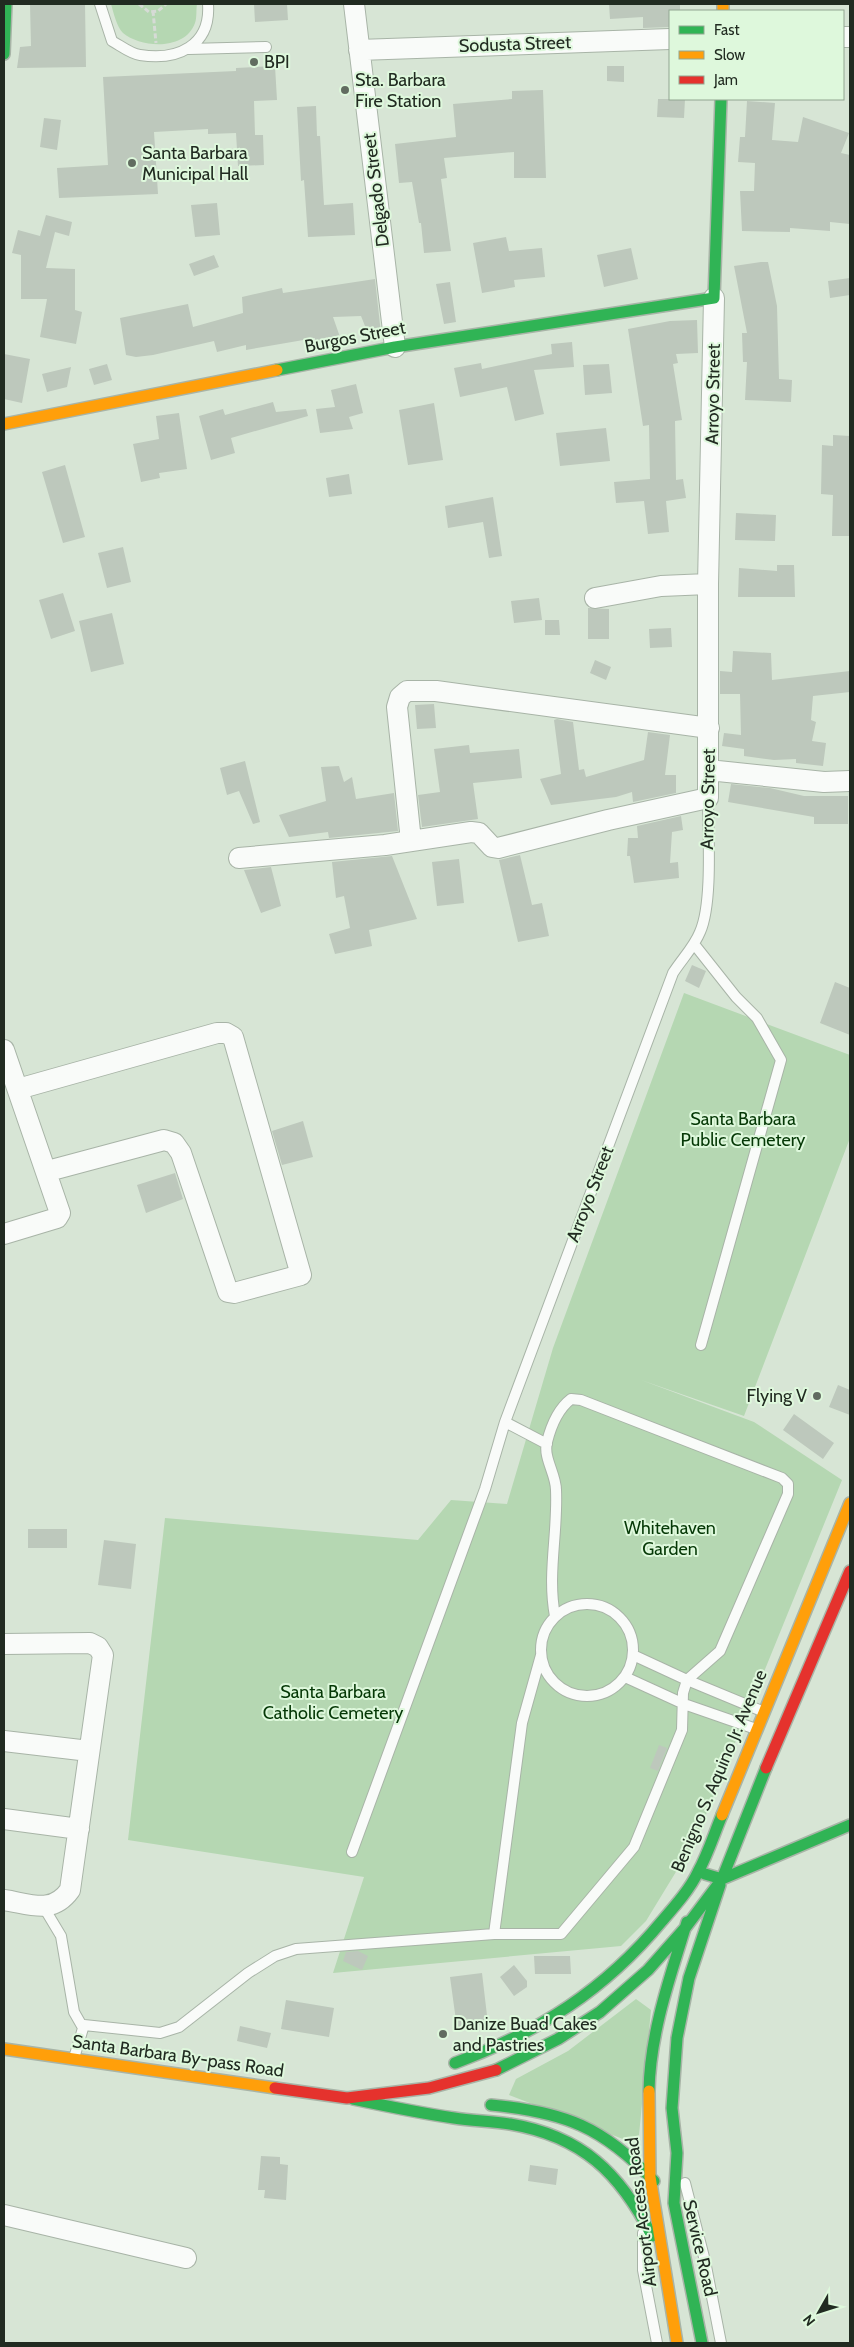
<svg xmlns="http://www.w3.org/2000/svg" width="854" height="2347" viewBox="0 0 854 2347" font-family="Cabin,sans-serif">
  <rect width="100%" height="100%" fill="#d7e5d5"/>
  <path fill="#b5d7b2" d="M111,4H197C196,10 197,18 195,23C185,51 141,48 123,33C117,28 113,11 111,4Z
    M684,993L850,1055V1138L744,1416L641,1380L754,1422L842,1480L696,1839L646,1921L621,1946L333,1973L364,1877L128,1840L165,1518L418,1540L451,1500L507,1504L553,1348Z
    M636,1999L651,2010L639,2135L628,2141L509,2095L516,2079L568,2051Z"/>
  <path fill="#bdc8bc" d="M30,4H85L86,67L17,68L20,47L31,46Z
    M254,4H287L288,20L255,22Z
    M609,4H680V11H670V27L643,28V17L610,19Z
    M275,66L277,100L254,101L255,135H263L264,165L238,166L236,133L208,134V129L154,132L158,194L59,198L57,168L108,165L103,77L236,71V68Z
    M607,66H624V82L607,81Z
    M543,90L546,178H514V152L444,158L447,178L441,179L451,251L424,253L421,223H419L412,182L399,183L395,144L456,137L453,104L512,99V91Z
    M658,99H685L684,118L657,117Z
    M747,101L775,103L772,140L798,142L803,117L849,133L841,153L850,155V224L830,222V231L790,228V232L742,231L740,191H754L755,163L738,162L740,137H745Z
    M316,106L317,136H320L324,205L353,203L355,235L308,237L304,180L301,181L297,107Z
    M44,118L61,120L57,150L40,147Z
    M217,203L220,235L195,237L191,205Z
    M46,215L72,222L69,236L55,232L46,268L75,269V310L82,312L76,344L40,337L47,299H21V255L12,253L18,230L40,236Z
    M506,237L509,251L542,248L545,277L514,280L515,287L482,293L473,243Z
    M631,248L638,279L604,287L597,255Z
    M214,255L219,267L194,276L189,264Z
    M761,262H768L777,306L779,379L792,380L791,402L745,400L747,362H743L742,333H747L734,266Z
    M850,278V295L830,298L828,281Z
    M375,279L381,334L369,336L361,316L333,317L340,337L315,341V338L246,350V345L217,352L214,341L153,355L136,357L126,355L120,318L188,304L193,327L243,313L242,297L282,288L283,293Z
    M450,282L456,322L444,324L436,284Z
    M697,320L698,353L676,354L678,363L673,364L682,420L675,421L676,480L683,479L686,498L666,501L669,532L648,534L644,501L616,503L614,482L650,479L649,425L643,426L628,329L670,321Z
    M572,342L574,367L534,370L544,414L515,421L507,387L460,397L454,368L481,363L482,369L552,354L551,344Z
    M4,354L30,359L22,403L4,399Z
    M107,364L112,380L94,385L89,369Z
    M609,364L612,393L585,395L583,365Z
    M71,367L67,387L47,392L42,374Z
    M356,384L363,413L349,417L353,429L320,433L316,409L335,407L331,390Z
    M273,402L276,412L306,409L308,416L231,438L235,453L211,460L199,416L223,409L225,415Z
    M434,403L443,460L408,465L399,410Z
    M179,413L187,469L159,473L160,478L141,482L133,444L159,439L156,416Z
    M606,428L610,461L560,466L556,433Z
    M833,435L850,436V536H832L833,495L821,494L822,445L833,446Z
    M65,465L85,537L63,543L42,472Z
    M349,474L352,494L329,497L326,478Z
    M493,497L502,556L489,558L483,522L448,528L445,506Z
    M736,513L776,515L775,541L735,540Z
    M123,547L131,582L107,588L98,553Z
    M777,565H794L795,597H738L739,568L777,571Z
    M63,593L75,631L51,639L39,600Z
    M539,598L542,620L514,623L511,601Z
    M588,608L609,609V639H588Z
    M112,613L124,664L91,672L79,621Z
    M545,620H559L560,635H545Z
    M671,628L672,647L650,648L649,629Z
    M733,651L771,653L772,680L850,671V692L813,696L811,720L816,722L812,741L826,743L823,766L796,763V759L774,760L744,756V749L722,746L724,733L741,735L740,694H720V671L732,672Z
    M595,660L611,667L606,680L590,673Z
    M434,704L436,728L417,729L415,705Z
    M557,719L573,722L579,770L584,769L586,777L644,760L648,732L670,735L665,775H676V793L633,802L632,792L616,797L551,805L540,779L561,774L554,720Z
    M469,745L470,753L519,749L522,778L473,783L478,819L422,827L418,795L440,792L434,749Z
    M245,761L260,822L253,824L239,791L227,795L220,768Z
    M339,766L344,782L352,777L356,799L394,793L398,831L329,838L328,832L289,837L279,815L326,801L321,767Z
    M731,784L770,788L804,796H848V824H814V817L728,802Z
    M681,816L683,830L672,832L670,863L678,862L679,878L634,883L630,856H627L628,838H638L637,826Z
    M520,855L532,905L542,903L549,936L518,942L499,860Z
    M392,856L417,919L369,930L372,946L335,954L329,934L350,928L344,896L336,898L332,862Z
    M459,859L464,903L437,906L432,862Z
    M271,867L281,906L261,913L244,870Z
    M692,965L706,971L699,988L685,981Z
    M835,982L850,988V1035L820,1023Z
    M303,1121L313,1157L282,1165L272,1131Z
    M175,1173L183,1199L146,1213L137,1185Z
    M838,1385L850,1390V1415L829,1407Z
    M794,1414L834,1443L823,1459L783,1430Z
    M28,1529H67V1548H28Z
    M104,1540L136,1544L131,1589L98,1585Z
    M659,1745L667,1748L658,1771L650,1768Z
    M358,1951L368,1956L362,1970L343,1961L346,1952Z
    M534,1956H570L571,1974H535Z
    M514,1965L527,1981V1987L514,1996L500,1977Z
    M482,1973L488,2024L457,2028L450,1977Z
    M286,2000L334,2008L329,2037L281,2029Z
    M240,2026L271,2033L267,2048L237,2041Z
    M261,2156L280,2157V2164L288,2165L286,2200L264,2198L265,2190H258Z
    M530,2165L558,2169L556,2185L528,2181Z"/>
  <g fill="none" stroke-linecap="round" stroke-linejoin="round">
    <defs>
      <path id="lane" d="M100,4L112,41C121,46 131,54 140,55C177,61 211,46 208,4
        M189,49L266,47
        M694,944L736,997L757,1018L781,1060L701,1345
        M505,1422L547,1444
        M541 1650a46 46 0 1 1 92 0a46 46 0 1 1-92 0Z
        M633,1655L687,1680L764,1712
        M625,1677L684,1704L756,1729
        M352,1852L485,1489L505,1422L673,973C682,959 694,947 700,932C713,903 708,832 708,798
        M43,1906L61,1936L74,2012L82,2026
        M494,1934L522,1723L541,1655
        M74,2058L84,2025L160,2033L179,2027L248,1973L275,1956L296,1949L494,1934H561L634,1847L682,1730L683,1693L687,1680L720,1651L788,1494V1484L782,1478L581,1400L571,1399C558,1409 551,1426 547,1442C543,1458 556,1474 556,1490C558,1533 547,1574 555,1616
        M685,2183L705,2261L721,2343
        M643,2233V2270L657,2343"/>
      <path id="street" d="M354,4L395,347
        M843,37H850
        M359,50L670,39
        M595,598L661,586L708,584
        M708,770L824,782L850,781
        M411,841L397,707L400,697L407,691H436L709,728
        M239,858L385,845L471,832L479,833L492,847L498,848L608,820L708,798V584L714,298
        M4,1050L60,1213L57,1218L4,1234
        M18,1089L217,1033H226L233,1037L301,1275L234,1293L228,1292L181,1153L174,1143L164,1140L48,1171
        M4,1644L90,1643L98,1647L103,1655L70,1890C52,1915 31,1904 4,1900
        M4,1741L89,1751
        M4,1819L79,1829
        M4,2215L186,2258"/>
      <path id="fast" d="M4,54L6,4
        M277,370L395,347L714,298L721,99
        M705,1874L722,1879L850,1825
        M455,2063C539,2032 605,1990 662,1921C675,1906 690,1889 698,1872C708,1854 714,1834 722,1815
        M496,2070L558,2039L600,2012L648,1970L686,1927L722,1879L766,1768
        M649,2091C650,2033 670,1977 687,1922
        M353,2099C386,2106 420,2113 454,2118C472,2121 491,2121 510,2124C582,2136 620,2173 652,2236
        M491,2105C565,2112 603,2127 654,2181
        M702,2343L674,2203L677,2153L672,2108L677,2038L689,1978L720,1885"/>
      <path id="slow" d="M723,4V11
        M4,424L277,370
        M722,1815L850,1503
        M4,2049L275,2088
        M649,2091L650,2177L677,2343"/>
      <path id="jam" d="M766,1768L850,1571
        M275,2088L347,2098L429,2088L496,2070"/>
    </defs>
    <use href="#lane" stroke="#a8b4a7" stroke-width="12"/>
    <use href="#street" stroke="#a8b4a7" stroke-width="22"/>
    <use href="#fast" stroke="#a8b4a7" stroke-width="14"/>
    <use href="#slow" stroke="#a8b4a7" stroke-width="14"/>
    <use href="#jam" stroke="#a8b4a7" stroke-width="14"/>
    <path stroke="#d6dbd6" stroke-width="3" stroke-dasharray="5 2.5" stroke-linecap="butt" d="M139,4L149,12L158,11L166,4
      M153,11L156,43"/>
    <use href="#lane" stroke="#f9fbf9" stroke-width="10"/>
    <use href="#street" stroke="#f9fbf9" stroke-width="20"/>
    <use href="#fast" stroke="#30b455" stroke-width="11"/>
    <use href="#slow" stroke="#ff9f0a" stroke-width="11"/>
    <use href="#jam" stroke="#e5322d" stroke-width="11"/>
  </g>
  <g fill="#616c60" stroke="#def8dc" stroke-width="2">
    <circle cx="254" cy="62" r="5"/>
    <circle cx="345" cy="90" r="5"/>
    <circle cx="132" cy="163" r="5"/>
    <circle cx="817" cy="1396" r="5"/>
    <circle cx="443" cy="2034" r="5"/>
  </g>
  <g text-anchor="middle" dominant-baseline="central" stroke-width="4" stroke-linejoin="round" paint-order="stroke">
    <g font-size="18" fill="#212b21" stroke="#def8dc">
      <text transform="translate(515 44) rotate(-2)">Sodusta Street</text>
      <text transform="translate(376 190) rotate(-97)">Delgado Street</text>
      <text transform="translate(355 337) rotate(-11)">Burgos Street</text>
      <text transform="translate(713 394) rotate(-89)">Arroyo Street</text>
      <text transform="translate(708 799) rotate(-89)">Arroyo Street</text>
      <text transform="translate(590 1194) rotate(-69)">Arroyo Street</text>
      <text transform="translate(719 1771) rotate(-67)">Benigno S. Aquino Jr. Avenue</text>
      <text transform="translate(178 2056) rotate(8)">Santa Barbara By-pass Road</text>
      <text transform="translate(641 2212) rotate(-97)">Airport Access Road</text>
      <text transform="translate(700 2248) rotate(77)">Service Road</text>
    </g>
    <g font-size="18" fill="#212b21" stroke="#def8dc" text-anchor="start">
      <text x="264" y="62">BPI</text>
      <text x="355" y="80">Sta. Barbara<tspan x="355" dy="21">Fire Station</tspan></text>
      <text x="142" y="153">Santa Barbara<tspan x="142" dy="21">Municipal Hall</tspan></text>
      <text x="807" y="1396" text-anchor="end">Flying V</text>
      <text x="453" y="2024">Danize Buad Cakes<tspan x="453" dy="21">and Pastries</tspan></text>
    </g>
    <g font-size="18" fill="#053806" stroke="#def8dc">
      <text x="743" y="1119">Santa Barbara<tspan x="743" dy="21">Public Cemetery</tspan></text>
      <text x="670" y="1528">Whitehaven<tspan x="670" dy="21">Garden</tspan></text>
      <text x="333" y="1692">Santa Barbara<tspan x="333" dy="21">Catholic Cemetery</tspan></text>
    </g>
  </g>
  <rect width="854" height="2347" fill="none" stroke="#212b21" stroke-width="10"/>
  <rect x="669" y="10" width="175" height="90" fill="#def8dc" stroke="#92a691"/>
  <rect x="679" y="26" width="25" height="8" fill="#30b455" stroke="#92a691"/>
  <text x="714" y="35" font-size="15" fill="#212b21">Fast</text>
  <rect x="679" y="51" width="25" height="8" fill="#ff9f0a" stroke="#92a691"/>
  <text x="714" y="60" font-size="15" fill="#212b21">Slow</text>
  <rect x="679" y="76" width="25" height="8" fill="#e5322d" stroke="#92a691"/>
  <text x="714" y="85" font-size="15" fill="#212b21">Jam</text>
  <g transform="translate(819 2312) rotate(231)" stroke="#def8dc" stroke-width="4" paint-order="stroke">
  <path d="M0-4L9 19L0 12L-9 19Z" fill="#212b21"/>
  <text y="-8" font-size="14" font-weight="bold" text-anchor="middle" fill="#212b21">N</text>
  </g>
</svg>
